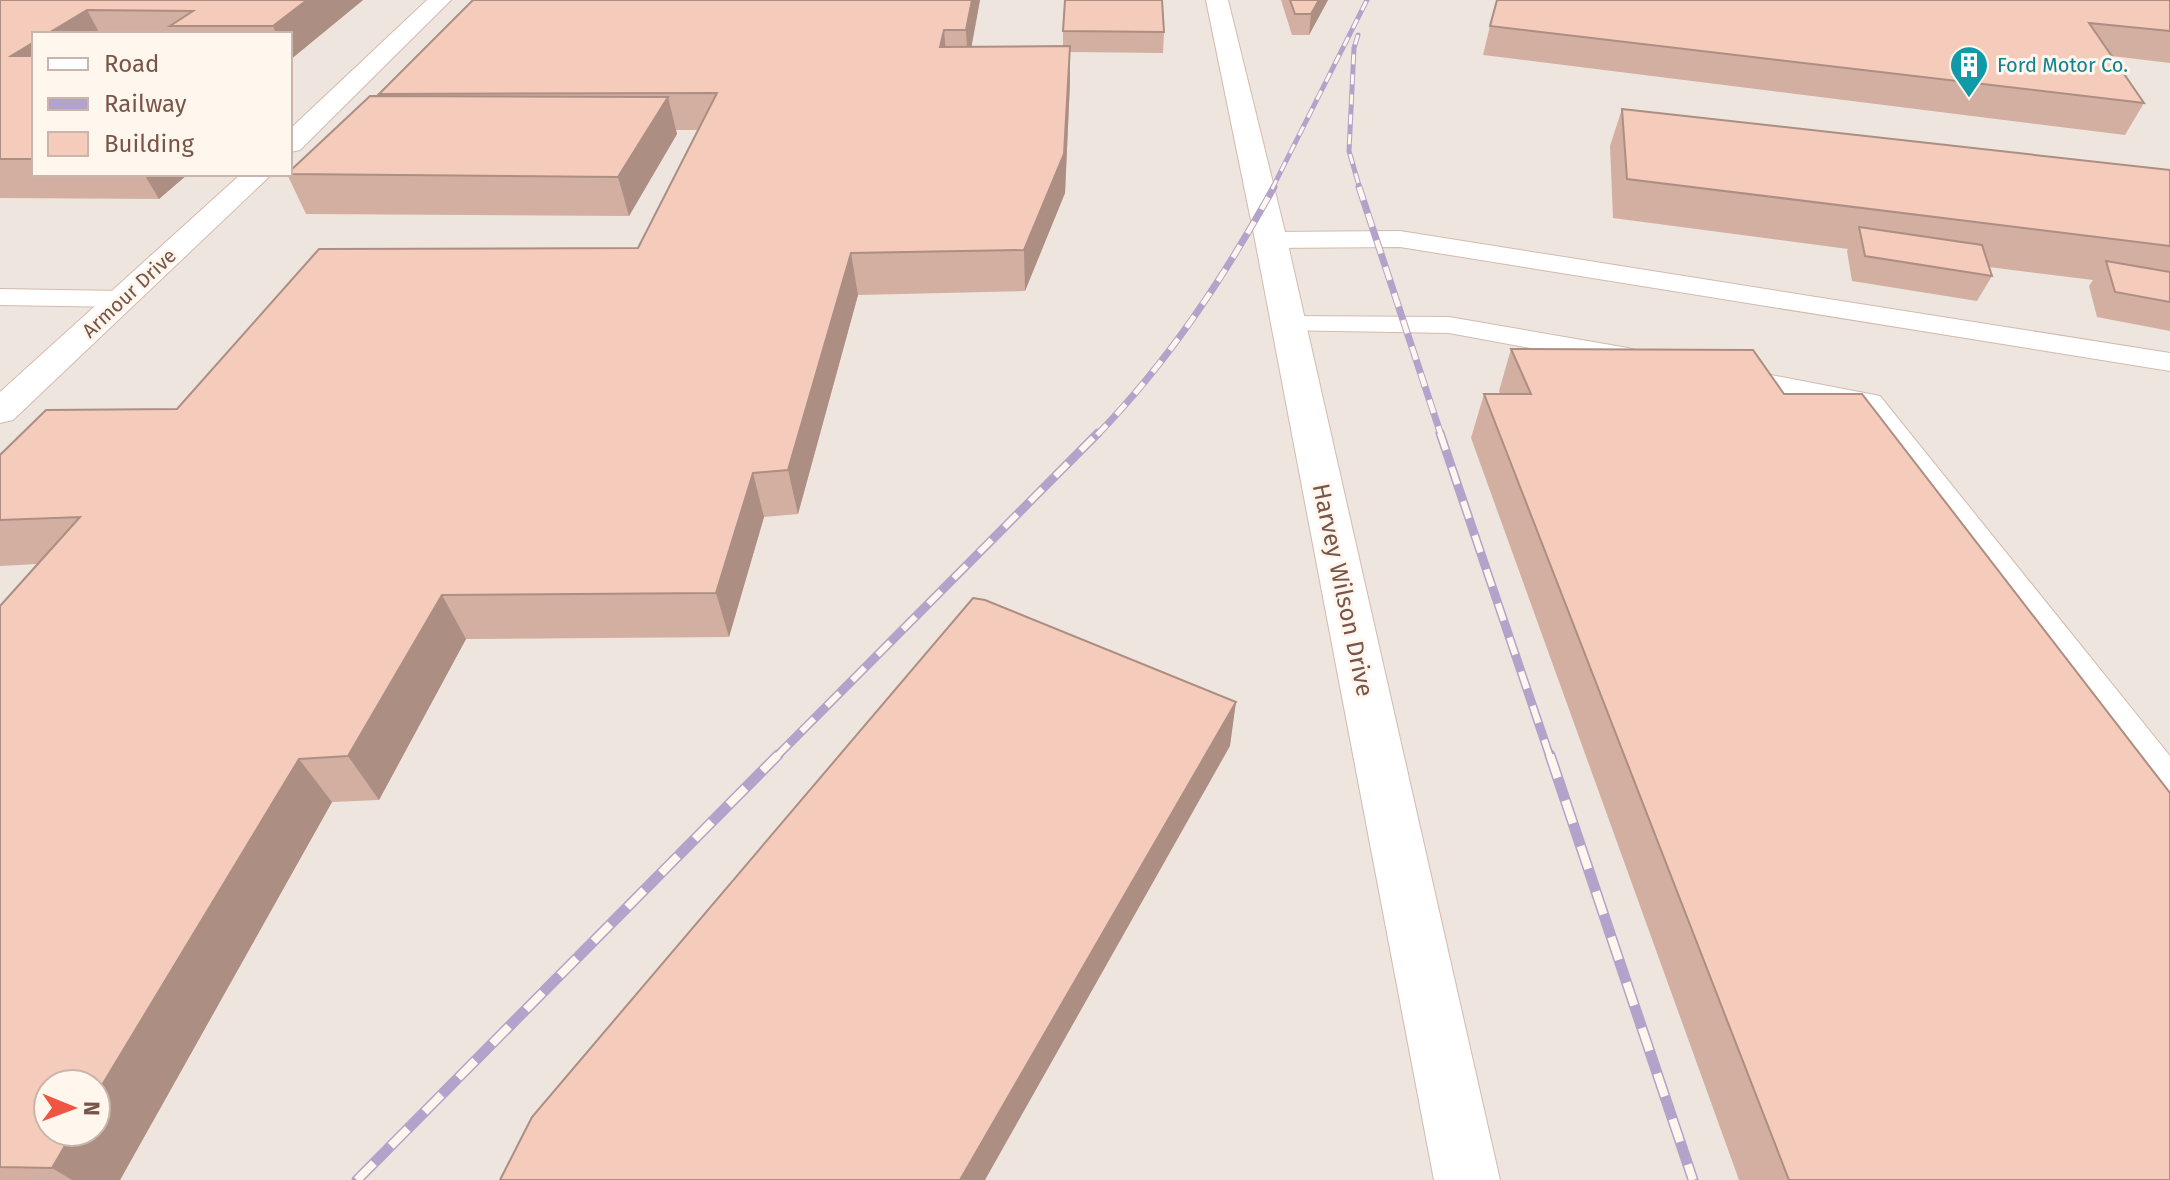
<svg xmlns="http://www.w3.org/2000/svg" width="2170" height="1180" viewBox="0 0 2170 1180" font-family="'Fira Sans',sans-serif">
  <rect width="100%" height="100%" fill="#fef1e5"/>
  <path fill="#eee5df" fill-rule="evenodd" d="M0,0H2170V1180H0ZM34,34H290V174H34ZM48,1084H96V1132H48Z"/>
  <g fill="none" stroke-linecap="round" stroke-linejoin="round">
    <defs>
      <path id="lane" d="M1400,231L2170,353V371L1400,247L1271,248L1262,245L1258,240L1262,235L1271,232Z
        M0,289L123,291L133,293L137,299L133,305L123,307L0,305Z
        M1288,316L1449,317L1628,348L1638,351L1642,357L1638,363L1628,366L1449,333L1278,330L1274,324L1278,318Z
        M1730,367L1880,396L2170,756V804L2155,799L1859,409L1720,382L1715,376L1720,370Z"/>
      <path id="street" d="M1206,0H1228L1287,240L1500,1180H1434L1255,240Z"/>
      <path id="secondary" d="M427,0H451L300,150L290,152V129Z
        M241,174H272L13,420L0,423V392Z"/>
    </defs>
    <use href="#lane" stroke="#d3baad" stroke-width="2"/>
    <use href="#street" stroke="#d3baad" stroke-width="2"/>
    <use href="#secondary" stroke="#d6b9aa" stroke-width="2"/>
    <use href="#lane" fill="#fff" fill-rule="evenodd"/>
    <use href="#street" fill="#fff" fill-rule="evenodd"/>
    <use href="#secondary" fill="#fff" fill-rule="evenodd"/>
    <defs>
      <path id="rail-far3" d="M1358,35L1354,48L1349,151L1360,189
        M1272,189L1367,0"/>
      <path id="rail-far2" d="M1359,187L1441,435
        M1097,435C1169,361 1224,277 1274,187"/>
      <path id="rail-far1" d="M1440,433L1550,757
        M776,757L1098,433"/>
      <path id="rail" d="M1550,755L1693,1180
        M357,1180L778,755"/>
    </defs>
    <use href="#rail-far3" stroke="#b3a2c9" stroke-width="5"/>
    <use href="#rail-far2" stroke="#b3a2c9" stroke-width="7"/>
    <use href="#rail-far1" stroke="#b3a2c9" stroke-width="9"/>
    <use href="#rail" stroke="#b3a2c9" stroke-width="11"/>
    <use href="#rail-far3" stroke="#fff6ed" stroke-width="3" stroke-dasharray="10" stroke-linecap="butt"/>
    <use href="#rail-far2" stroke="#fff6ed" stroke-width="5" stroke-dasharray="14" stroke-linecap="butt"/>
    <use href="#rail-far1" stroke="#fff6ed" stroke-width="6" stroke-dasharray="18" stroke-linecap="butt"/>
    <use href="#rail" stroke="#fff6ed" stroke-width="8" stroke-dasharray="24" stroke-linecap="butt"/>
  </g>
  <path fill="#d3afa1" d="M0,0H363L290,60V34H34V174H188L159,199L0,198Z
    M980,0L971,47L1063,46V31L1164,32L1163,53L1070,52V82L1065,193L1025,291L858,295L798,514L764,517L729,637L466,639L379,800L332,802L120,1180H0V606L37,564L0,566V520L177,409L638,248L698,130H676L677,134L629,216L306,214L287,174L380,96L379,94Z
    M1281,0H1328L1309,35H1292Z
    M2170,0V63L2112,56L2144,103L2125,135L1483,55L1490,26Z
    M1622,109L2170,170V331L2097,317L2089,286L2093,280L1989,267L1992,276L1977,301L1852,281L1847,251L1848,249L1613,218L1610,146Z
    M1511,349L1784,394L2170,1180H1739L1471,438L1484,394H1500L1499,391Z"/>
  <path fill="#ac8e83" d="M307,0H363L290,60V34H276L273,26Z
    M972,0H980L968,66L966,30Z
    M1319,0H1328L1309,35L1311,14Z
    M87,10L100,34H47Z
    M944,30L947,65L940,47Z
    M34,42V92L11,56Z
    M1070,46V82L1065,193L1025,291L1024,250Z
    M668,97L677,134L629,216L618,177Z
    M144,174H188L159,199Z
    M851,253L858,295L798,514L788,470Z
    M753,473L764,517L729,637L716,593Z
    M442,595L466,639L379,800L348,756Z
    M1236,702L1230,746L985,1180H960Z
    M299,759L332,802L120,1180H72L52,1168L73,1132H96V1095Z"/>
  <path fill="#f5cbbb" stroke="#ac8e83" stroke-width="2" d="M0,0H307L273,26H170L193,11L87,10L47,34H34V42L11,56H34V159H0Z
    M473,0H972L966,30H944L940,47L1070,46L1064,154L1024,250L851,253L788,470L753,473L716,593L442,595L348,756L299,759L96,1095V1084H48V1132H73L52,1168L0,1167V606L80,517L0,520V455L46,410L177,409L319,249L638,248L717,93L379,94Z
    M1065,0H1162L1164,32L1063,31Z
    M1290,0H1319L1311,14H1295Z
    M1497,0H2170V31L2089,23L2144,103L1490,26Z
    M370,96L668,97L618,177L287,174H290V171Z
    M1622,109L2170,170V246L1627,179Z
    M1859,227L1982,245L1992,276L1865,256Z
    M2106,261L2170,272V302L2115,292Z
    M1511,349L1753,350L1784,394H1862L2170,793V1180H1789L1484,394H1531Z
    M973,598L985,600L1236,702L960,1180H500L532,1117Z"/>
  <defs>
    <symbol id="building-pin" viewBox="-11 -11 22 30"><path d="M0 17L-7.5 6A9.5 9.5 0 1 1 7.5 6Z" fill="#0f9aa8" stroke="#fff6ed"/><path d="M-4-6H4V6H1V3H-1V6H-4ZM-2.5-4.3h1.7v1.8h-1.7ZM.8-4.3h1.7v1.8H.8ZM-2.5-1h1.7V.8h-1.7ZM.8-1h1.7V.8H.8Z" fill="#fff"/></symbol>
  </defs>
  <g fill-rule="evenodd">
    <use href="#building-pin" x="1947" y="43" width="44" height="60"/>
  </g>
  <g text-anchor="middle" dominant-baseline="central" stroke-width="6" stroke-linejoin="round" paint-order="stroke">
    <g font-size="20" fill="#0d838f" stroke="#fff6ed" text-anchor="start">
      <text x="1997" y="65">Ford Motor Co.</text>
    </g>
    <g font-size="20" fill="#795448" stroke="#fff6ed">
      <text transform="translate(129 293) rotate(-43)">Armour Drive</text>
    </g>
    <g font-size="24" fill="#795448" stroke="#fff6ed">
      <text transform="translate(1343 590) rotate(78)">Harvey Wilson Drive</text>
    </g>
  </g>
  <rect x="32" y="32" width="260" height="144" fill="#fff6ed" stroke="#c9b5ab" stroke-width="2"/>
  <rect x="48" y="58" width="40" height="12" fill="#ffffff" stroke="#c9b5ab" stroke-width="2"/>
  <text x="104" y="72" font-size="24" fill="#795448">Road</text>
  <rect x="48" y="98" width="40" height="12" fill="#b3a2c9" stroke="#c9b5ab" stroke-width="2"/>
  <text x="104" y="112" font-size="24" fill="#795448">Railway</text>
  <rect x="48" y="132" width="40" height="24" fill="#f5cbbb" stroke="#c9b5ab" stroke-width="2"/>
  <text x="104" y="152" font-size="24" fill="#795448">Building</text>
  <g transform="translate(72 1108) rotate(91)"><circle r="38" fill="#fff6ed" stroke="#c9b5ab" stroke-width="2"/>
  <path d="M0-6L14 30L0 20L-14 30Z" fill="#f05542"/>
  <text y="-12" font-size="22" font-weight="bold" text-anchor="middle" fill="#795448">N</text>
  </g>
</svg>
